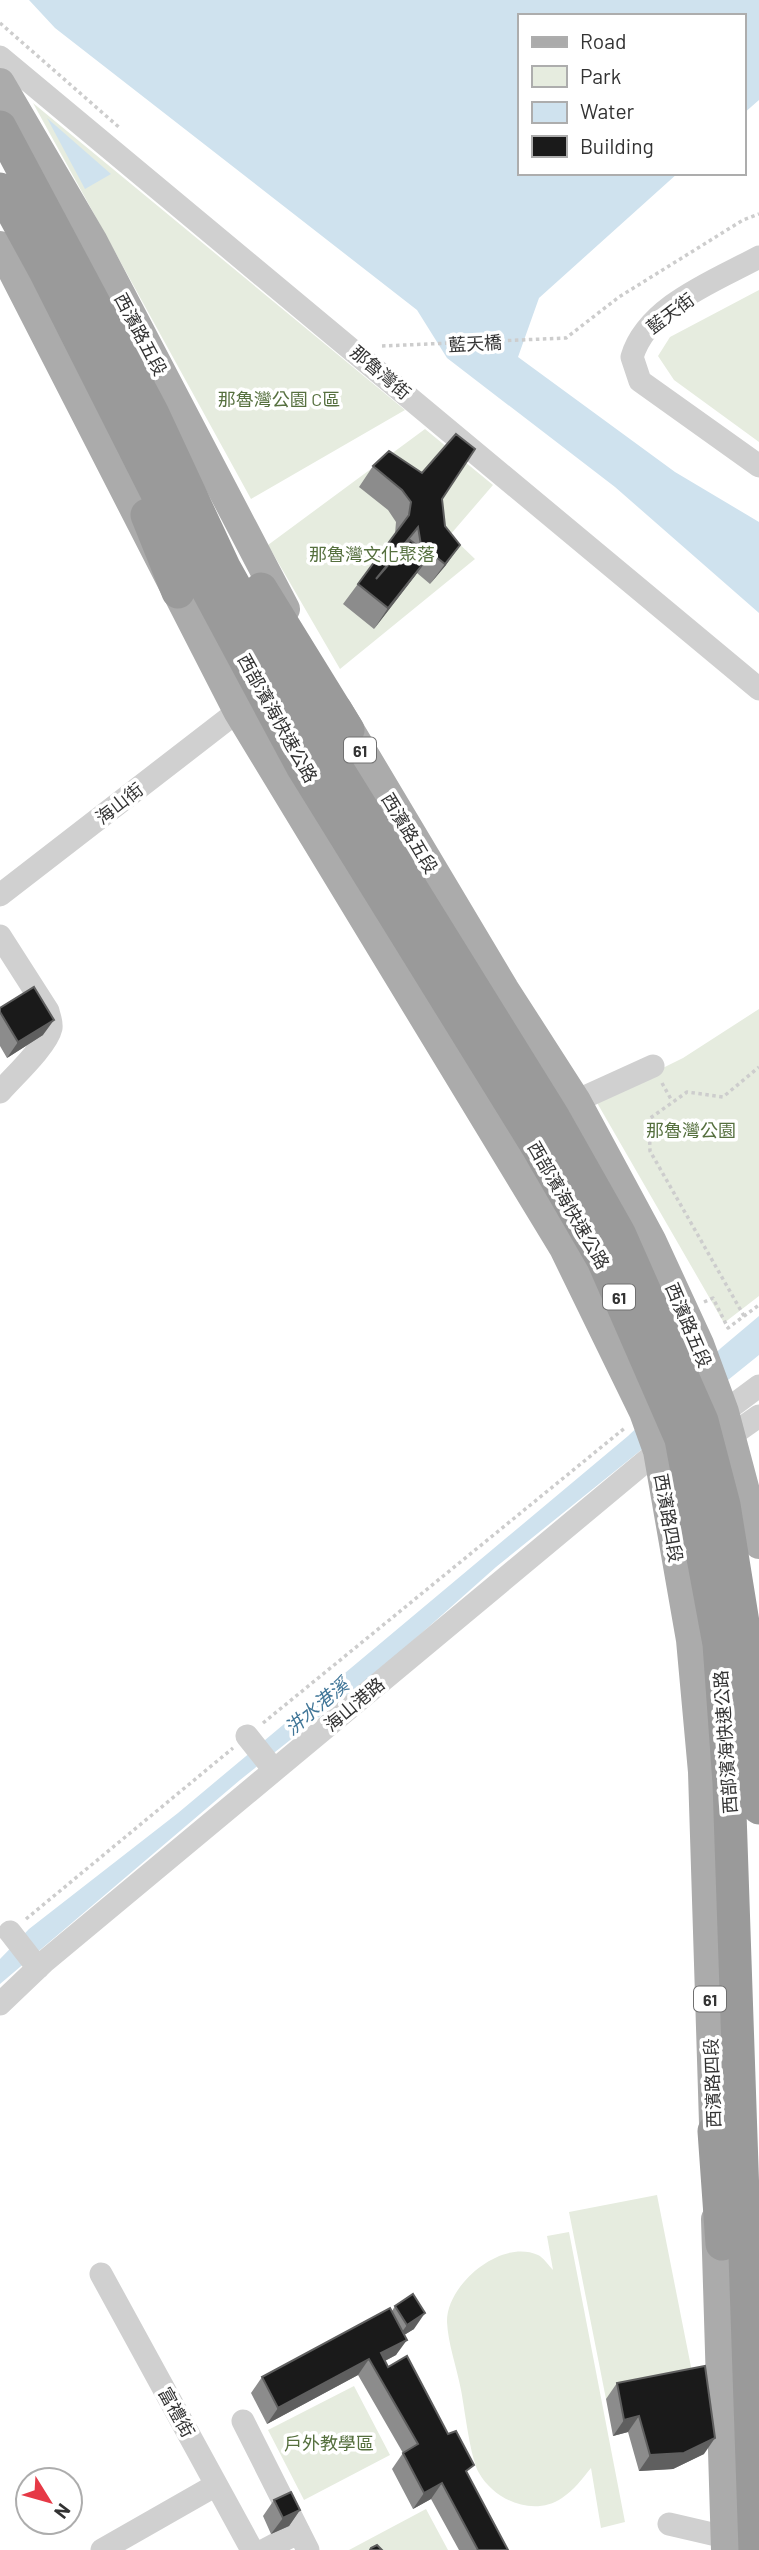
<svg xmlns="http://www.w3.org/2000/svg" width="759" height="2550" viewBox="0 0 759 2550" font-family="Barlow,'Noto Sans TC',sans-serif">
  <rect width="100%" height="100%" fill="#fff"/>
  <path fill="#e6ecdf" d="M33,103L405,410L251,499Z
    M759,290V442L674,380L658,356L670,337Z
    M425,429L493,485L450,535L475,559L340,669L268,545Z
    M759,1009V1296L724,1323L596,1101L683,1058Z
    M657,2195L694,2382L606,2399L569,2212Z
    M569,2232L625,2522L601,2528L591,2468C582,2479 574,2490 562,2498C534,2517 495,2501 479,2473C470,2457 465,2410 461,2390C457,2368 448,2344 447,2322C446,2285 501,2238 538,2255C543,2257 549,2266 553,2270L547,2236Z
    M354,2386L390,2455L304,2500L268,2430Z
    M426,2509L448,2550H349Z"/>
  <path fill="#cfe2ee" d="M29,0H759V100L743,114V16H519V173H678L539,298L518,357L675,472L759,522V613L615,487L447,358L417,310L55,28Z
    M47,118L111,174L85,189Z
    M759,1316V1355L496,1567L397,1655L240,1780L0,1984V1959L29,1929L178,1813L628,1436L721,1348Z"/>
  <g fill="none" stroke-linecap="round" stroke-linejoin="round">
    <path stroke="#cdcdcd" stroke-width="3.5" stroke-dasharray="3.5 3.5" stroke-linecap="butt" d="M0,23L121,129
      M382,346L566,338L619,297L743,220L759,214
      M662,1083L672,1101
      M704,1302L713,1298L728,1328L759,1305
      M744,1316L650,1151L649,1119L687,1092L723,1097L759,1067
      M263,1723L626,1427
      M26,1919L233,1748"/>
    <path stroke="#d0d0d0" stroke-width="23" d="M0,57L759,689
      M759,257C715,281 647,306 632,357L640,381L759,466
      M0,895L238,711
      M0,936L48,1011C49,1016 52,1022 51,1028C47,1046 13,1077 0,1092
      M576,1101L653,1066
      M709,1418L724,1412L759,1386
      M718,1441L729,1437L759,1416
      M247,1736L274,1770
      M10,1932L38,1968
      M0,2004L44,1962L658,1451L669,1445
      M101,2274L252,2550
      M243,2421L308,2550
      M669,2524L725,2537
      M102,2550L216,2485
      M265,2550L299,2532"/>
    <path stroke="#ababab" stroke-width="30" d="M0,83L92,240L285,609
      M0,246L238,711L564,1248L644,1412L658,1451L691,1640L703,1772L715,2155
      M337,709L504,989L576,1101L651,1240L699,1344L724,1412L759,1544
      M716,2219L726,2550"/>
    <path stroke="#9a9a9a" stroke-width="33" d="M0,127L152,412L224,567L327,752L554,1118L619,1233L702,1421L724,1505L745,1635L759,1808
      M0,189L45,271L176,531L302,766L537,1146L603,1260L681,1439L719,1644L729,1783L755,2550
      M147,515L178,592
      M261,589L348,730
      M714,2131L722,2244"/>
  </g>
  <path fill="#8c8c8c" d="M373,466L442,499L446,565L430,584L417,573L374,629L343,604L395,534L396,522L388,510L359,487Z
    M0,1008L43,1035L7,1058L0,1046Z
    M395,2306L414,2329L404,2335L396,2355L385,2361L388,2367L467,2474L508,2550H459L431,2499L413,2509L392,2469L403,2453L358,2375L267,2424L251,2393L262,2377L392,2311Z
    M617,2383L704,2454L673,2469L639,2471L628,2432L613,2436L606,2399Z
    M274,2500L300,2510L289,2526L271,2534L263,2516Z"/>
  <path fill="#5f5f5f" d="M460,545L446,565L430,584L445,564Z
    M430,555L415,576L374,629L388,608Z
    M54,1020L43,1035L7,1058L18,1042Z
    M425,2313L414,2329L396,2340L407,2325Z
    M407,2340L396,2355L373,2367L381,2353Z
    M369,2359L358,2375L267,2424L278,2408Z
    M639,2416L628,2432L613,2436L624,2420Z
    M715,2438L704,2454L673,2469L639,2471L650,2455Z
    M442,2483L431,2499L413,2509L424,2493Z
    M300,2510L289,2526L271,2534L283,2518Z"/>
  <path fill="#1a1a1a" stroke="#5f5f5f" stroke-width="2" d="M456,434L475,449L442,499L445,526L460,545L445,564L421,545L418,527L376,579L410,540L430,555L388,608L358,584L409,515L411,502L402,490L373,466L389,451L422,473Z
    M34,987L54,1020L18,1042L0,1012V1008Z
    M413,2294L425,2313L407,2325L395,2306Z
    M390,2308L407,2340L381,2353L388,2367L407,2356L448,2434L456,2431L474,2465L466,2471L508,2550H478L442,2483L424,2493L403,2453L418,2444L369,2359L278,2408L262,2377Z
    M705,2366L715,2438L684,2453L650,2455L639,2416L624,2420L617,2383Z
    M291,2492L300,2510L283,2518L274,2500Z
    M377,2545L382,2550H370L371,2548Z"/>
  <g text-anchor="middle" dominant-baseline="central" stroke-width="7" stroke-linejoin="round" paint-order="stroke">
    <g fill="#fff" stroke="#707070" stroke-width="2">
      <rect x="344" y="737.5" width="32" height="25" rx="5"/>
      <rect x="603" y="1284.5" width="32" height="25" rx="5"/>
      <rect x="694" y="1986.5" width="32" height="25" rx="5"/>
    </g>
    <g font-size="16" font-weight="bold" fill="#333">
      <text x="360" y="750">61</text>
      <text x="619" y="1297">61</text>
      <text x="710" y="1999">61</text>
    </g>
    <g font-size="18" fill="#333" stroke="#fff">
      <text transform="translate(670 313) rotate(-37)">藍天街</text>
      <text transform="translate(141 334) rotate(62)">西濱路五段</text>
      <text transform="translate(475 343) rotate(-3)">藍天橋</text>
      <text transform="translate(381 372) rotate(40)">那魯灣街</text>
      <text transform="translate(278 718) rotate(61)">西部濱海快速公路</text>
      <text transform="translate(119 803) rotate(-38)">海山街</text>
      <text transform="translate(410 833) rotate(59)">西濱路五段</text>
      <text transform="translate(569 1205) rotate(60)">西部濱海快速公路</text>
      <text transform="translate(689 1325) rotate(67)">西濱路五段</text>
      <text transform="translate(669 1518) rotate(80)">西濱路四段</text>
      <text transform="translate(354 1704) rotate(-40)">海山港路</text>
      <text transform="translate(725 1742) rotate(-94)">西部濱海快速公路</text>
      <text transform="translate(712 2083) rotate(-92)">西濱路四段</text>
      <text transform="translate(177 2412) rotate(61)">富禮街</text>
    </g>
    <g font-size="18" fill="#56703f" stroke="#fff">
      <text x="279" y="399">那魯灣公園 C區</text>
      <text x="372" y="554">那魯灣文化聚落</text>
      <text x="691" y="1130">那魯灣公園</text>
      <text x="329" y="2443">戶外教學區</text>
    </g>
    <g font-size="19" font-style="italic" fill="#3f7597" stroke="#fff">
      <text transform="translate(316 1706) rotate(-40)">汫水港溪</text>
    </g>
  </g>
  <rect x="518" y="14" width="228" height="161" fill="#ffffff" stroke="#adadad" stroke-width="2"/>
  <rect x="532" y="37" width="35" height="10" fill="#ababab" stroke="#adadad" stroke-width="2"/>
  <text x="580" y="49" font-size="21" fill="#333333">Road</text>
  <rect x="532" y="66" width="35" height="21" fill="#e6ecdf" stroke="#adadad" stroke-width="2"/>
  <text x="580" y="84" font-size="21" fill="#333333">Park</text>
  <rect x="532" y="102" width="35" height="21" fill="#cfe2ee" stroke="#adadad" stroke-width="2"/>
  <text x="580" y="119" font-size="21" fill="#333333">Water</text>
  <rect x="532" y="136" width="35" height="21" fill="#1a1a1a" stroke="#adadad" stroke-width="2"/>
  <text x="580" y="154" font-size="21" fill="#333333">Building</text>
  <g transform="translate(49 2501) rotate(127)"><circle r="33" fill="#ffffff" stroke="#adadad" stroke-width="2"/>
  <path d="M0-5L12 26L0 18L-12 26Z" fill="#e63946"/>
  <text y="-10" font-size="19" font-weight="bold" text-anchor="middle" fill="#333333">N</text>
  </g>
</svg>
